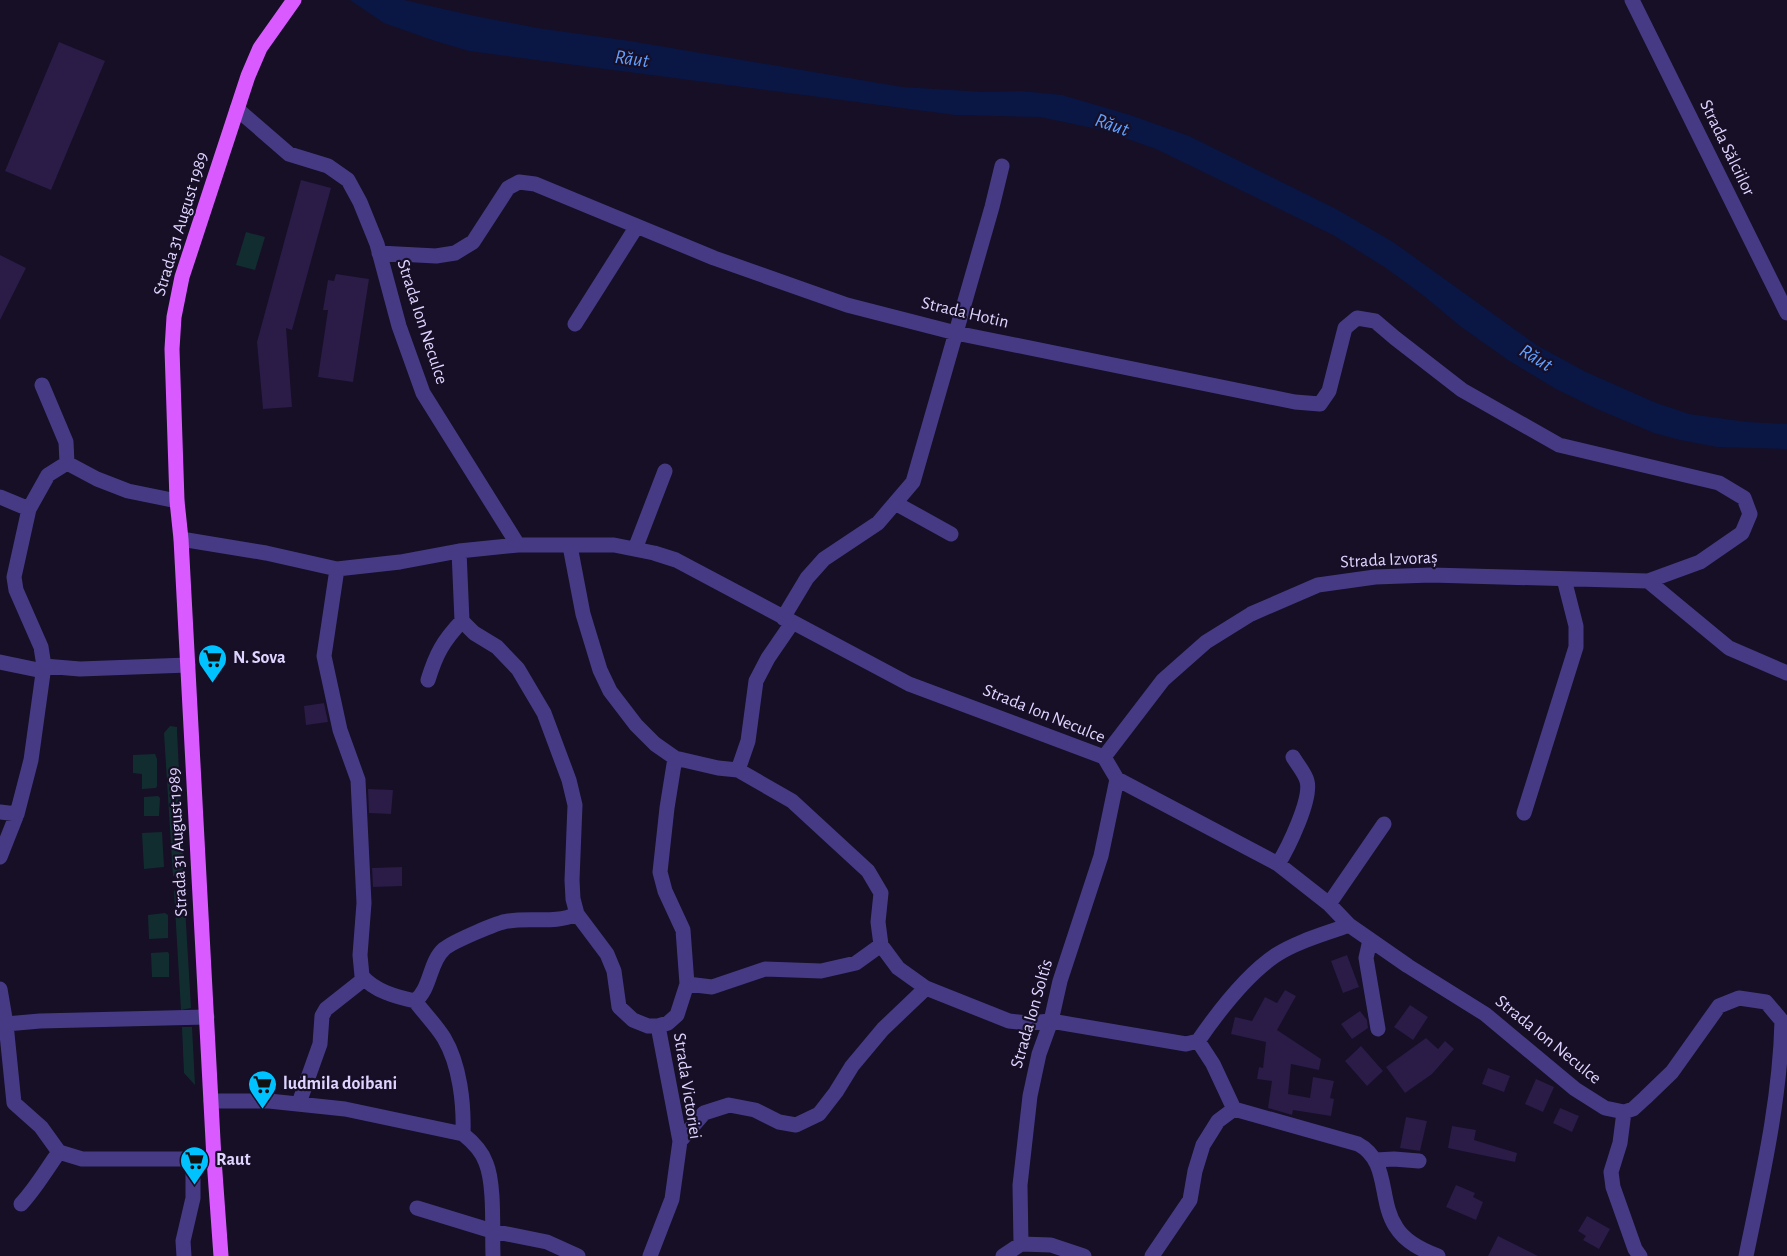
<svg xmlns="http://www.w3.org/2000/svg" width="1787" height="1256" viewBox="0 0 1787 1256" font-family="'Alegreya Sans',sans-serif">
  <rect width="100%" height="100%" fill="#160f26"/>
  <path fill="#122d30" d="M246,232L265,237L255,270L236,265Z
    M170,726L177,727V731L184,875L173,876L164,733Z
    M155,754L157,759V786L156,788L142,789V774L133,773V755Z
    M158,796L160,798L159,816H144V797Z
    M162,832L164,867L144,869L142,833Z
    M184,890L191,1008L181,1010L174,891Z
    M165,913L168,915V938L149,939L148,915Z
    M168,952L169,954V977H152L151,953Z
    M182,1027H192L195,1085L184,1073Z"/>
  <path fill="#0a1744" d="M350,0H404L470,15L537,28L630,41L902,87L984,92L1021,91L1062,95L1130,115L1189,136L1338,210L1393,242L1538,346L1586,372L1654,402L1689,414L1747,422L1787,424V449L1717,447L1680,440L1654,433L1597,409L1556,389L1508,360L1460,326L1424,296L1386,268L1333,235L1156,149L1102,130L1040,117L955,115L469,51L435,41L384,23Z"/>
  <path fill="#2a1b47" d="M59,42L105,61L51,190L5,171Z
    M301,180L331,188L292,330L286,328L292,407L263,409L257,342Z
    M0,255L26,268L0,320Z
    M336,274L369,279L353,382L318,377L328,310H323L328,280L334,281Z
    M324,703L328,722L306,725L304,706Z
    M368,789L393,790L391,814L369,813Z
    M402,867V886L373,887L372,868Z
    M1347,955L1359,987L1343,993L1331,961Z
    M1285,990L1296,996L1277,1030L1321,1059L1319,1070L1291,1064L1288,1094L1310,1098L1313,1077L1334,1081L1330,1098L1334,1099L1331,1116L1293,1110L1292,1115L1268,1108L1272,1081L1257,1079L1259,1067L1263,1068L1266,1042L1231,1034L1235,1017L1252,1021L1265,997L1277,1003Z
    M1410,1005L1428,1017L1413,1040L1394,1027Z
    M1360,1011L1367,1020L1368,1028L1352,1039L1341,1024Z
    M1426,1038L1438,1049L1445,1041L1454,1049L1432,1074L1405,1093L1386,1067Z
    M1361,1046L1383,1071L1367,1086L1345,1061Z
    M1488,1068L1510,1076L1504,1092L1482,1084Z
    M1536,1079L1554,1087L1543,1112L1525,1104Z
    M1560,1108L1579,1116L1572,1132L1553,1123Z
    M1406,1117L1427,1121L1420,1151L1400,1148Z
    M1452,1126L1476,1130L1474,1140L1517,1153L1515,1162L1448,1148Z
    M1456,1185L1475,1193L1473,1197L1483,1202L1476,1220L1446,1207Z
    M1587,1216L1610,1229L1599,1249L1583,1240L1586,1236L1578,1231Z
    M1498,1236L1538,1256H1488Z"/>
  <g fill="none" stroke-linecap="round" stroke-linejoin="round">
    <path stroke="#473a85" stroke-width="15" d="M1632,0L1787,313
      M237,109L289,154L328,166L348,180L360,202L377,244L399,326L423,393L518,545
      M379,253L436,256L455,253L473,242L508,188L519,182L535,184L714,258L847,305L956,333L1295,402L1320,404L1329,391L1345,328L1357,318L1375,321L1395,338L1462,390L1559,445L1719,483L1744,498L1750,514L1742,533L1700,562L1648,581
      M575,324L637,226
      M42,385L66,442L67,463
      M67,463L97,479L128,491L177,501
      M0,497L29,509
      M895,503L951,534
      M181,539L266,553L337,569L400,562L459,551L518,545H614L654,553L676,560L909,684L1104,757L1117,779L1278,864L1329,904L1349,925L1408,966L1485,1014L1575,1089L1605,1108L1624,1112L1633,1109L1645,1098L1672,1072L1719,1006L1739,998L1766,1002L1782,1021C1780,1101 1762,1178 1746,1256
      M570,546L583,614L600,670L610,691L636,725L655,744L675,758L718,768L738,770L792,801L868,871L881,893L878,922L881,945L898,968L926,988L1009,1021L1028,1023L1051,1021L1186,1044L1198,1041C1218,1012 1246,975 1276,955C1298,941 1325,934 1349,925
      M635,549L665,471
      M337,569L324,656L340,730L358,780L364,903L360,955L362,976C374,991 397,997 415,1001C431,989 429,962 444,949C452,942 498,922 508,921C531,917 555,924 577,914
      M783,618L807,578L824,559L878,523L913,482L992,207L1002,166
      M462,621L474,633L497,647L518,669L544,713L569,780L575,805L572,880L573,899L577,914L607,954L614,971L619,1007L633,1020L648,1026H658
      M0,662L43,671
      M44,666L80,669L188,665
      M428,680C436,654 443,641 462,621L459,551
      M1104,757L1163,680L1206,642L1251,614L1318,585L1375,577L1431,575L1648,581L1729,648L1787,673
      M738,770L748,741L756,681L768,658L792,623
      M0,812L17,814
      M1524,813L1576,647V626L1564,579
      M0,857L17,814L31,760L44,666L41,647L16,590L14,577L29,509L48,475L67,463
      M1278,864C1288,848 1312,799 1307,781C1305,773 1297,764 1293,757
      M1329,904L1384,824
      M1370,940L1366,958L1378,1029
      M687,984L712,987L765,969L821,971L856,963L881,945
      M0,989L6,1024L14,1103L41,1127L59,1152L82,1159H214
      M415,1001C424,1013 436,1025 444,1038C460,1065 464,1104 463,1134
      M6,1024L40,1021L207,1017
      M1198,1041L1213,1064L1234,1109L1358,1144C1390,1161 1378,1200 1396,1227C1405,1242 1422,1250 1438,1256
      M211,1101H269L345,1109L463,1134C473,1142 482,1151 486,1163C495,1185 492,1231 493,1256
      M299,1103L320,1044L322,1016L326,1009L364,979
      M1624,1112L1620,1143L1611,1172L1613,1187L1635,1249L1640,1256
      M680,1141L704,1113L729,1105L755,1110L779,1122L796,1125L819,1114L836,1092L852,1066L883,1029L926,988
      M1376,1160L1394,1159L1419,1161
      M21,1204C36,1188 46,1170 59,1152
      M417,1208L492,1231L547,1242L578,1256
      M1021,1244L1051,1245L1084,1256
      M184,1256L183,1241L193,1198V1160
      M650,1256L672,1199L680,1141L658,1026L668,1023L677,1015L687,984L683,930L665,891L660,872L667,808L675,758
      M1003,1256L1021,1244L1020,1185L1030,1096L1039,1054L1051,1021L1060,981L1101,856L1117,779
      M1152,1256L1190,1200L1195,1171L1203,1145L1218,1121L1234,1109"/>
    <path stroke="#d95bff" stroke-width="15" d="M221,1256L214,1159L181,539L177,501L172,349L174,317L182,277L248,76L260,48L294,0"/>
  </g>
  <defs>
    <symbol id="supermarket-pin" viewBox="-11 -11 22 30"><path d="M0 17L-7.5 6A9.5 9.5 0 1 1 7.5 6Z" fill="#00c2ff" stroke="#160f26"/><path d="M-6-5.5h2.5l.6 2H6L4.5 2H-2.5L-4.4-4H-6ZM-1.5 3.2a1.3 1.3 0 1 0 .1 0ZM3 3.2a1.3 1.3 0 1 0 .1 0Z" fill="#111"/></symbol>
  </defs>
  <g fill-rule="evenodd">
    <use href="#supermarket-pin" x="196" y="642" width="33" height="45"/>
    <use href="#supermarket-pin" x="246" y="1068" width="33" height="45"/>
    <use href="#supermarket-pin" x="178" y="1144" width="33" height="45"/>
  </g>
  <g text-anchor="middle" dominant-baseline="central" stroke-width="4.5" stroke-linejoin="round" paint-order="stroke">
    <g font-size="18" fill="#dfd4ff" stroke="#160f26">
      <text transform="translate(1727 148) rotate(64)">Strada Sălciilor</text>
      <text transform="translate(181 224) rotate(-73)">Strada 31 August 1989</text>
      <text transform="translate(965 313) rotate(13)">Strada Hotin</text>
      <text transform="translate(422 322) rotate(72)">Strada Ion Neculce</text>
      <text transform="translate(1389 560) rotate(-3)">Strada Izvoraș</text>
      <text transform="translate(1044 714) rotate(22)">Strada Ion Neculce</text>
      <text transform="translate(178 842) rotate(-93)">Strada 31 August 1989</text>
      <text transform="translate(1032 1014) rotate(-74)">Strada Ion Soltîs</text>
      <text transform="translate(1548 1040) rotate(39)">Strada Ion Neculce</text>
      <text transform="translate(687 1086) rotate(81)">Strada Victoriei</text>
    </g>
    <g font-size="18" font-weight="bold" fill="#dfd4ff" stroke="#160f26" text-anchor="start">
      <text x="233" y="658">N. Sova</text>
      <text x="283" y="1084">ludmila doibani</text>
      <text x="216" y="1160">Raut</text>
    </g>
    <g font-size="20" font-style="italic" fill="#62a0ff" stroke="#160f26">
      <text transform="translate(632 59) rotate(8)">Răut</text>
      <text transform="translate(1112 125) rotate(19)">Răut</text>
      <text transform="translate(1536 358) rotate(32)">Răut</text>
    </g>
  </g>
</svg>
